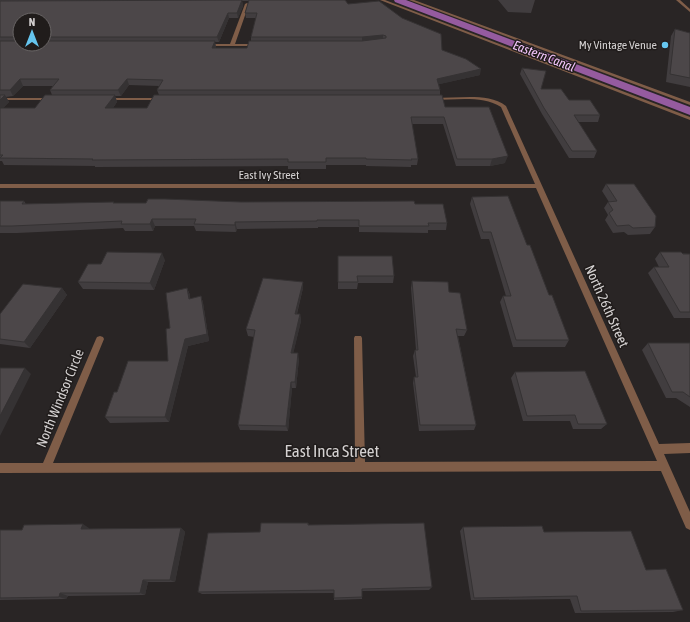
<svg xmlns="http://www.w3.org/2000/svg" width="690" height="622" viewBox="0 0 690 622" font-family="'Asap Condensed',sans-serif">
  <rect width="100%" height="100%" fill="#292525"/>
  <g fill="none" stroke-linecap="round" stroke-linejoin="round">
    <path fill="#955b9f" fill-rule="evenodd" d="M394,0H406L690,107V115L395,2Z"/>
    <path fill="#7f5d48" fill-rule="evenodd" d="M380,0H385L690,117V120Z
      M409,0H414L690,102V105Z
      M676,0H680L690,9V12Z"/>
    <path fill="#7f5d48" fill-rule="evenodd" d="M247,3L249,4L235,44H260V46H204V44H230L245,4Z
      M470,97C482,97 496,98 506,106L659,444L690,443V453L664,454L690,512V530L686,528L661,471L0,473V463H43L96,339L97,337L100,336L103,337L104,339L53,463L355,462L354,338L355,336H361L362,338L365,462L657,461L536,188H0V184H535L501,107C482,95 455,100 433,100L431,99L433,98Z
      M0,98H51L53,99L51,100H0Z
      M105,98H161L163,99L161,100H105Z"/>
  </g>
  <path fill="#413d3f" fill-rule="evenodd" d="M0,0H345L348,4L442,50L480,75L439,84L440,90V95L445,107L505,163L490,166H456L443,124H412L418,159L417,165H411V167L366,166V165H326V169H288V166L95,167V166L4,165L2,161H0ZM242,1H249L245,13L246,18H256L251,37V41L247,48H216L215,42H219L229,18H238L243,6ZM20,20H44V44H20ZM129,85L159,86L157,90L159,95L147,108H113L117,102L115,96H121ZM23,86H53L50,90L52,95L35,108H3L9,102L6,97L13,96Z
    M498,0H535L531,13L508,12Z
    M675,29L690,33V87L666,82L671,36Z
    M522,68L541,89L600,115L598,122H578L597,151L594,158H569L542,114L520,74Z
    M606,184L655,227L650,234L628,235L624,232L613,233L605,220L608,215L604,208L608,202H609L602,191Z
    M472,197L527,245L569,340L565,347H513L500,302L503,296H506L489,239H481L470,204Z
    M0,201H24L26,204L146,203L241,202L415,204L447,223L446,230H428V233L359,232V227H318V228L237,229L236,232L196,231L194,226H155L153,231H125L123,228L17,233H0Z
    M660,252L690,254V318H674L648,273L654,267H659L655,259Z
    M338,256L394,276L393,283H358L357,289H338Z
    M165,260L154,290L83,289L78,282L101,264Z
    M412,281L449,292L467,330L464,336H458L476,425L474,430L419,431L413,383L414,377H416L413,356L415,350H416L411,288Z
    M62,288L67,295L30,348L0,344V314Z
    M187,288L190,295V299L201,296L203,303L209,341L188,346L169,422L110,423L105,417L117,392L168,361L170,328Z
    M303,288L297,314H300L301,321L293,353L299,359L296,388H292L288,431L240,430L238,425L254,337L248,336L246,329Z
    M648,343H690V407L676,398H666L642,350Z
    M515,372L607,424L601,429H573L570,421H523L511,378Z
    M308,523L309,525L432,587L429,590L362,591V599L334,600V593L202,594L198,592L260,532Z
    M463,527L544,532L646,570L683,610L673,612L575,613L570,599L471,600L460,531Z
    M89,528V529L181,528L185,532L175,582H148L145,595L68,596L66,599L0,600V530H22Z"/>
  <path fill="#353233" d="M242,0L243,6L238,18L237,13Z
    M228,13L229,18L219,42L217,37Z
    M383,35V41L362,42V37Z
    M215,41L216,48L214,54L212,48Z
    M481,69L480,75L436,85L437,79Z
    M20,79L23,86L13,96L10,90Z
    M127,79L129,85L121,96L118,90Z
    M5,95L9,102L0,111V100Z
    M115,95L117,102L108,115L105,108Z
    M508,156L505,163L490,166L492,159Z
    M152,219L155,226L153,231L150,224Z
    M235,222L237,229L236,232L235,225Z
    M162,253L165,260L154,290L150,283Z
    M303,282V288L295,320V314Z
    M62,288L67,295L30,348L24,342Z
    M187,288L190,295L191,306L189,299Z
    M201,296L203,303L209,341L188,346L169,422L165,417L185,339Z
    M300,314L301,321L292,359L291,353Z
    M298,353L299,359L296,388L295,382Z
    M25,368L31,374L0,436V416Z
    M291,382L292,388L288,431L286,426Z
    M83,524L89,528L88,533L81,529Z
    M181,528L185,532L175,582L170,580Z
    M143,580L148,582L145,595L140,593Z
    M60,593L68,596L66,599L59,597Z"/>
  <path fill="#4c4749" stroke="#353233" d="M242,0L237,13H228L217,37H44V20H20V37H0V1Z
    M249,0H345L348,4L379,1L402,18L441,34L442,50L466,59L481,69L437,79L440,90H157L163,80L127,79L118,90H50L59,79H20L10,90H0V41H20V44H44V41H215L212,48H247L249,41H362L386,38V36L383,35L362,37H251L257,13H245Z
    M675,29L690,33V78L670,74Z
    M522,68L546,71L541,89H561L569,100H590L600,115H574L597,151H572L544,108Z
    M0,95H5L0,100Z
    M45,95H115L105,108H147L154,95H442L445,107H489L508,156L492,159H457L444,117H411L418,159H411L412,160L366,159V158H326V162H288V159L92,160L93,159L0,158L3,155H0V108H35Z
    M606,184H634L656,216L655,227L633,228L629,225L617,226L609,213L613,210L608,202L617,201Z
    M508,196L527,245H530L549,295H552L569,340H516L503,296H511L491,232H483L472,197Z
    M148,199H165L241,202L414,201L415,204H443L447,223H428L429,226H359V220H317V221L235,222V225L194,224L196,219H152L150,224H121L122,221L12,226H0V201H24L22,204L114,202L113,203H146Z
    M107,252L162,253L150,283L78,282L88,264H101Z
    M660,252H681L683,254H690V312H680L654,267H669Z
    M338,256H392L394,276H357L358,282H338Z
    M263,278L303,282L295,314H300L291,353H298L295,382H291L286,426L238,425L255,330L246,329Z
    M412,281L448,282L449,292L460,293L467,330L456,329L476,425H420L414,377H418L415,350H418Z
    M23,284L62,288L24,342L0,339V314Z
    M187,288L189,299L201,296L207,334L185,339L165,417H105L114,392H117L128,361H168L166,329L170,328L166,293Z
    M648,343H690V397L683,392H672Z
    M0,368H25L0,416Z
    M585,371L607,424H578L575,415L527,416L515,372Z
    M261,523H308V525L424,523L432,587L362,589V597L334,598V590L198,592L208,533L260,532Z
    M83,524L81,529L181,528L170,580H143L140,593H60L59,597L0,598V530H22L24,525Z
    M542,526L544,532L631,531L646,570L666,569L683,610L581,611L577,596L474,598L463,527Z"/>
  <circle fill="#65c5ee" stroke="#201c1b" stroke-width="1.5" cx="665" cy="45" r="4"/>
  <g text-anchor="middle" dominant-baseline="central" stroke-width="3" stroke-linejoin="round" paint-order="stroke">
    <g font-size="12" fill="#d4d1d1" stroke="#201c1b" text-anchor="end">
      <text x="657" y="45">My Vintage Venue</text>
    </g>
    <g font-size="12" fill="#d4d1d1" stroke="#201c1b">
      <text x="269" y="175">East Ivy Street</text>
    </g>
    <g font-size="13" font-style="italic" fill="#f5c6fd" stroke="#201c1b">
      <text transform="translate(544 56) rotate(21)">Eastern Canal</text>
    </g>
    <g font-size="14" fill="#d4d1d1" stroke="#201c1b">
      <text transform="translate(607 306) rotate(66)">North 26th Street</text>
      <text transform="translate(60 398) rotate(-68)">North Windsor Circle</text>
    </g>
    <g font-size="17" fill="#d4d1d1" stroke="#201c1b">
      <text x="332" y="451">East Inca Street</text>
    </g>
  </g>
  <g transform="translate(32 32)"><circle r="19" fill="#201c1b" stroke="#686464"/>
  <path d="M0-3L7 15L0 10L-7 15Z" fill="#65c5ee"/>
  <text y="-6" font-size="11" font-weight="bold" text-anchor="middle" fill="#d4d1d1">N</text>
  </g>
</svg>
